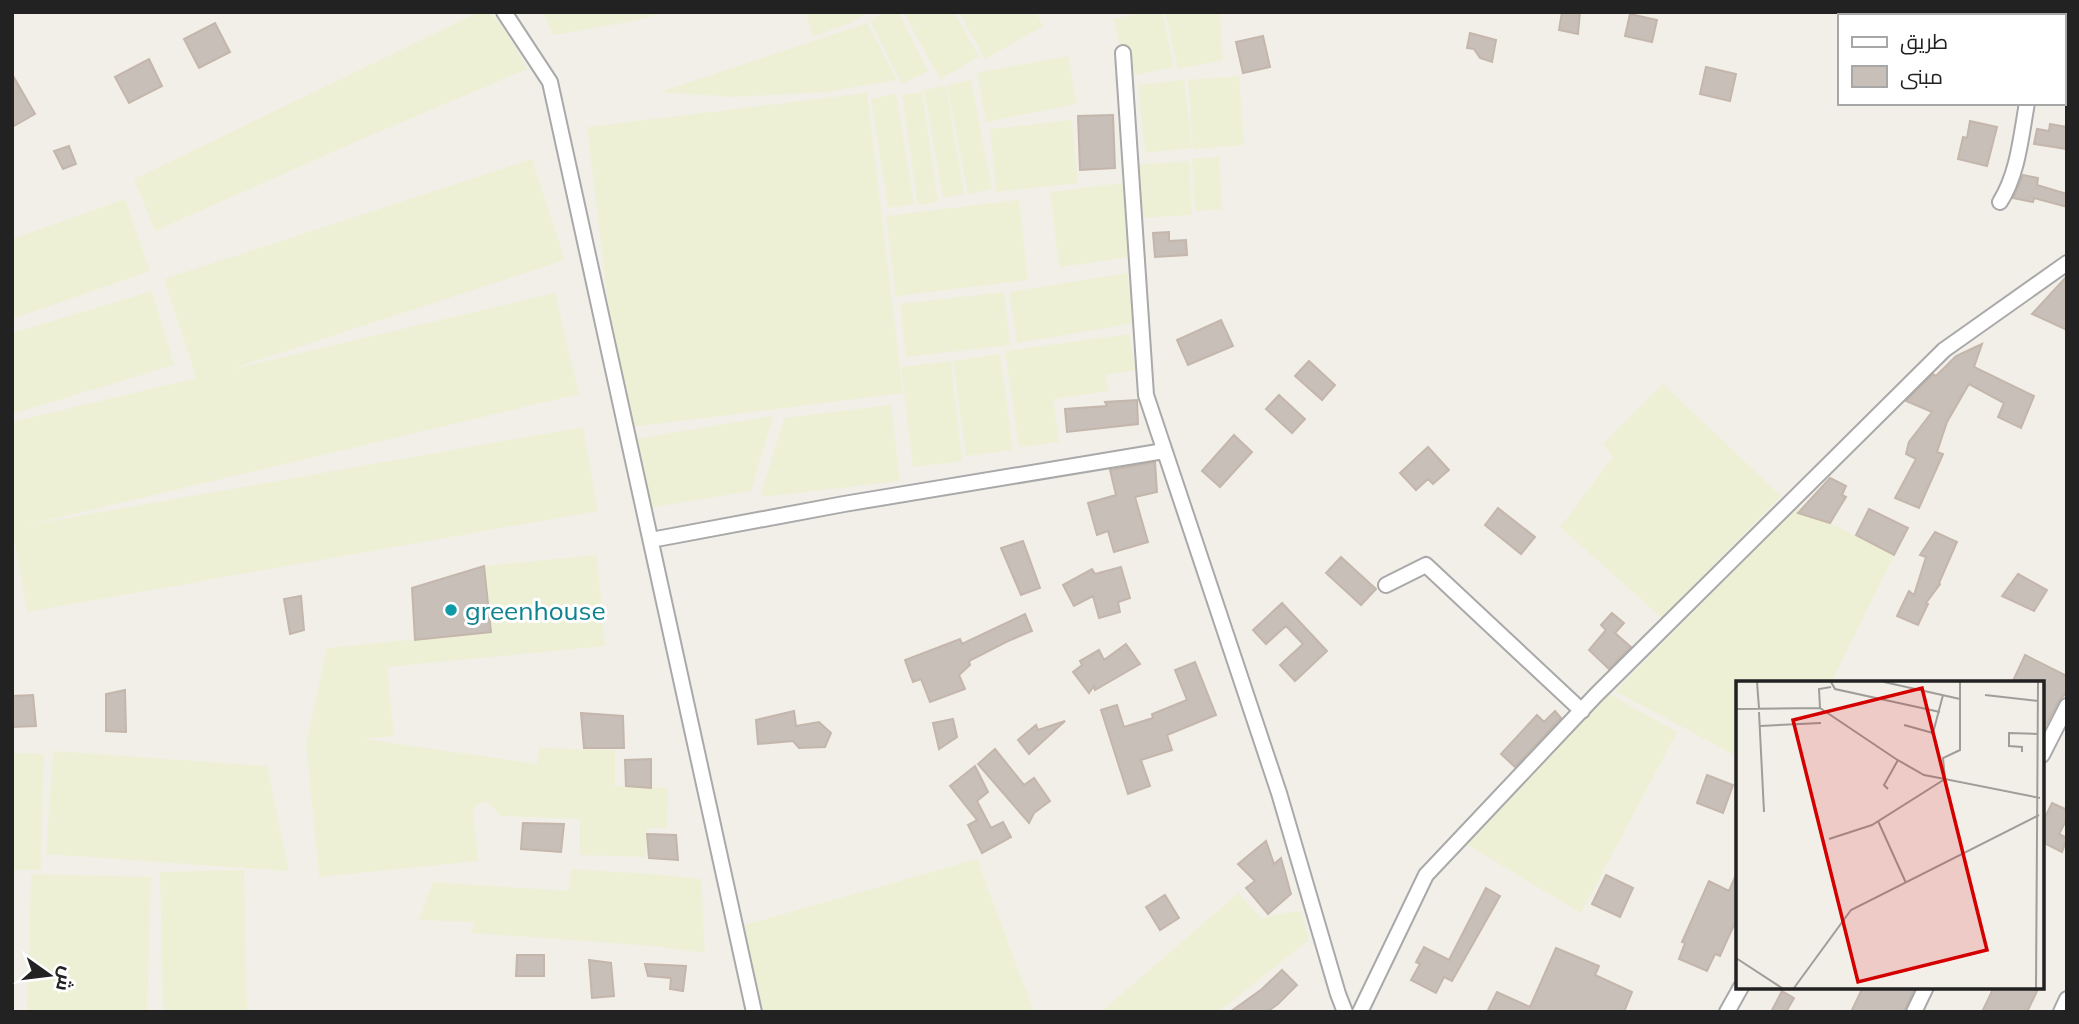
<svg xmlns="http://www.w3.org/2000/svg" width="2079" height="1024" font-family="Mulish,Cairo,sans-serif">
<style>
.farmland{fill:#eef0d5}
.building{fill:#c7bfb8;stroke:#c4b6ab;stroke-width:2}
.lines{fill:none;stroke-linecap:round;stroke-linejoin:round}
.minor-casing{stroke:#a9a9a9;stroke-width:18}
.minor{stroke:#fff;stroke-width:14}
.culture-dot{fill:#0f9aa8;stroke:#fff;stroke-width:2.5}
.labels{text-anchor:middle;dominant-baseline:central;stroke-width:6;stroke-linejoin:round;paint-order:stroke}
.culture-label{font-size:26px;fill:#0d838f;stroke:#fff;text-anchor:start}
.inset-road{fill:none;stroke:#9f9d99;stroke-width:2}
.view{fill:#d40000;fill-opacity:0.15;stroke:#d40000;stroke-width:3.5}
.inset-edge{fill:none;stroke:#222;stroke-width:3.5}
</style>
<rect width="100%" height="100%" fill="#f2efe9"/>
<!-- farmland -->
<path class="farmland" d="M479,12H489L504,28L527,69L353,143L155,231L134,179Z
M543,12H663L639,20L553,35Z
M805,12H868L850,23L813,37Z
M886,12H898L928,71L902,84L870,20Z
M903,12H954L979,57L940,79Z
M959,12H1036L1043,26L985,59Z
M1146,12H1162L1174,67L1126,77L1114,19Z
M1165,12H1220L1223,60L1178,69Z
M867,23L897,80L825,92L734,97L660,92Z
M1068,56L1077,104L986,122L977,73Z
M1239,76L1244,145L1193,149L1188,80Z
M971,80L992,189L968,194L947,85Z
M1184,80L1192,148L1145,153L1138,85Z
M946,86L964,194L943,198L924,90Z
M922,92L938,202L918,205L902,95Z
M867,93L903,393L623,428L587,127Z
M896,94L914,204L888,208L871,99Z
M1072,120L1078,183L996,192L990,129Z
M1219,157L1222,209L1195,211L1192,159Z
M532,159L565,260L228,370L555,293L579,394L27,525L583,427L598,511L27,612L12,528V422L196,378L164,279Z
M1189,161L1192,215L1138,218L1134,165Z
M1122,183L1132,257L1059,267L1050,192Z
M125,199L150,271L12,319V239Z
M1019,200L1028,280L896,296L886,216Z
M1127,273L1135,323L1017,343L1009,292Z
M152,291L174,365L12,414V333Z
M1004,292L1010,345L906,357L900,304Z
M1129,334L1135,370L1106,375L1108,391L1053,399L1059,442L1019,447L1005,351Z
M1000,354L1013,450L966,456L953,361Z
M951,361L962,461L913,467L901,367Z
M1663,384L1781,496L1662,618L1560,527L1613,457L1603,444Z
M891,405L900,481L760,497L784,418Z
M773,416L751,491L648,508L637,439Z
M1797,507L1894,555L1831,683H1738V757L1615,691Z
M597,555L605,646L387,667L394,736L364,739L537,764L539,748L615,750V786L668,788L667,828H647L646,857L580,855V819L501,816L486,801L473,807L478,861L319,877L306,744L327,648L490,632L484,566Z
M1609,694L1677,732L1581,913L1466,844Z
M53,751L267,766L289,871L46,854Z
M12,753L44,754L41,870H12Z
M977,859L1034,1012H764L741,926Z
M571,869L651,874L701,879L705,953L653,946L472,933L473,922L419,920L433,882L568,891Z
M244,870L247,1012H163L160,872Z
M31,874L151,877L147,1012H27Z
M1238,893L1262,919L1282,913L1301,911L1309,940L1218,1012H1101Z"/>
<!-- building -->
<path class="building" d="M1562,12H1580L1578,34L1559,30Z
M1630,14L1657,20L1652,42L1625,36Z
M215,23L230,52L199,68L184,39Z
M1470,33L1496,40L1492,62L1480,58L1474,49L1467,48Z
M1263,36L1270,67L1243,73L1236,42Z
M149,59L162,86L129,103L115,77Z
M1706,67L1736,74L1730,101L1700,94Z
M12,74L35,114L12,127Z
M1113,115L1115,168L1080,170L1078,116Z
M1970,121L1997,127L1987,166L1958,159L1963,137L1967,138Z
M2050,124L2067,127V149L2034,144L2037,129L2049,131Z
M69,146L76,164L63,169L54,151Z
M2023,175L2038,178L2037,185L2067,194V207L2034,198L2033,202L2013,198Z
M1169,232V241L1186,240L1187,255L1155,257L1153,233Z
M2067,276V330L2032,314Z
M1221,320L1233,346L1188,365L1177,340Z
M1982,344L1974,367L2034,396L2021,428L1998,417L2004,403L1969,384L1947,422L1937,452L1943,454L1919,508L1895,498L1916,459L1906,454L1909,442L1932,412L1906,401L1933,374L1936,376L1956,356Z
M1309,361L1335,385L1322,400L1295,376Z
M1279,395L1305,419L1292,433L1266,409Z
M1137,400L1138,424L1067,432L1065,409L1107,406L1105,402Z
M1234,435L1252,452L1220,487L1202,471Z
M1428,447L1449,470L1433,484L1428,479L1416,490L1400,473Z
M1155,462L1157,492L1135,497L1148,542L1114,552L1108,531L1097,535L1088,503L1116,495L1110,470Z
M1830,478L1846,486L1842,495L1846,497L1830,523L1798,513Z
M1498,508L1535,537L1521,554L1485,525Z
M1869,509L1908,528L1894,555L1856,535Z
M1935,532L1957,542L1939,583L1940,584L1926,603L1928,604L1918,625L1897,616L1909,591L1914,595L1926,557L1920,555Z
M1023,541L1040,588L1021,595L1001,548Z
M1341,557L1376,589L1361,605L1326,573Z
M484,566L491,632L415,640L412,588Z
M1121,567L1130,598L1118,602L1120,612L1099,618L1093,596L1074,606L1063,585L1092,569L1095,574Z
M2018,574L2047,590L2034,611L2002,596Z
M301,596L304,630L290,634L284,599Z
M1282,603L1327,651L1295,681L1280,665L1303,644L1286,626L1266,644L1253,630Z
M1612,613L1624,623L1615,633L1631,647L1609,669L1589,650L1606,630L1601,625Z
M1025,614L1032,631L1008,641L969,661L970,665L959,675L965,689L930,702L921,679L913,682L905,660L960,639L962,644Z
M1126,644L1140,664L1095,690L1094,686L1089,693L1073,672L1082,665L1080,661L1099,650L1104,660Z
M2025,655L2067,676V692L2058,702L2042,733V683H2012Z
M1195,662L1216,715L1167,735L1172,750L1141,760L1150,786L1128,794L1101,710L1117,705L1124,727L1153,718L1152,714L1187,700L1175,670Z
M125,690L126,732L106,731V694Z
M33,695L36,726L12,727V696Z
M794,711L796,726L819,722L831,733L825,747L799,748L793,741L758,744L756,720Z
M1555,711L1561,718L1515,767L1501,754L1537,715L1544,722Z
M581,713L623,716L624,748H584Z
M953,719L957,737L939,749L933,723Z
M1065,721L1029,754L1018,740L1036,725L1038,730Z
M995,749L1024,785L1034,778L1050,801L1034,813L1029,823L978,764Z
M651,759V788L626,786L625,760Z
M975,766L988,792L977,801L991,828L1003,822L1011,837L982,853L968,825L977,820L950,786Z
M1707,775L1733,785L1723,813L1697,803Z
M2052,803L2067,810V819L2059,834L2067,838L2062,852L2042,842V823Z
M523,823L564,824L561,852L521,849Z
M647,834L676,835L678,860L649,858Z
M1266,841L1274,864L1281,858L1291,894L1268,914L1246,888L1255,881L1238,864Z
M1738,870V916L1720,956L1715,954L1707,971L1679,959L1685,943L1682,942L1709,881L1729,891Z
M1606,875L1633,888L1620,917L1592,904Z
M1486,888L1500,896L1452,981L1444,977L1436,993L1411,980L1420,964L1416,962L1424,947L1449,960Z
M1165,895L1179,918L1160,930L1146,907Z
M1556,948L1599,966L1595,975L1632,992L1624,1012H1487L1497,992L1530,1007Z
M517,955H544V976H516Z
M589,960L611,963L614,996L592,998Z
M645,964L686,966L683,991L670,989L671,978L648,976Z
M1282,970L1297,985L1278,1004L1267,1012H1230L1262,989Z
M1863,987H1915L1904,1012H1851Z
M1994,987H2039L2027,1012H1982Z
M1782,991L1794,998L1786,1012H1771Z"/>
<g class="lines">
<!-- minor casing -->
<g class="minor-casing">
<path id="minor" d="M504,12L550,82L754,1012
M2042,16L2043,12
M1123,53L1146,395L1279,793L1338,994L1345,1012
M2000,202C2018,174 2021,136 2027,103
M651,540L844,504L1164,451
M1386,585L1426,565L1582,711
M2042,755L2067,706
M1360,1012L1426,875L1596,695L1944,350L2067,263
M1727,1012L1741,987
M1914,1012L1926,987
M2061,1012L2067,999"/>
</g>
<!-- minor -->
<use href="#minor" class="minor"/>
</g>
<!-- markers -->
<circle class="culture-dot" cx="451" cy="610" r="7"/>
<g class="labels">
<!-- culture labels -->
<g class="culture-label">
<text x="465" y="610">greenhouse</text>
</g>
</g>
<!-- overview -->
<g transform="translate(1736 681)">
<rect width="308" height="308" fill="#f2efe9"/>
<path class="inset-road" d="M21,1L23,27M95,1L99,8L204,31M148,1L224,18M249,14L302,20M84,27L160,78L188,94L209,98L207,77L224,69V1M0,28L84,27L83,8L95,6M23,31L28,131M168,44L197,52L207,14M24,45L85,42M286,71V66L273,65V52L302,53M152,108L148,104L162,79M142,140L170,202M93,158L136,144L209,98L304,117M0,277L46,307M58,307L115,229L303,134M300,307L302,1"/>
<path class="view" d="M186,7L251,269L122,301L57,39Z"/>
<rect width="308" height="308" class="inset-edge"/>
</g>
<!-- border -->
<rect width="2079" height="1024" fill="none" stroke="#222222" stroke-width="28"/>
<!-- legend -->
<rect x="1838" y="14" width="228" height="91" fill="#ffffff" stroke="#a7a7a7" stroke-width="2"/>
<rect x="1852" y="37" width="35" height="10" fill="#ffffff" stroke="#a7a7a7" stroke-width="2"/>
<text x="1900" y="49" font-size="21" fill="#222222">طريق</text>
<rect x="1852" y="66" width="35" height="21" fill="#c7bfb8" stroke="#a7a7a7" stroke-width="2"/>
<text x="1900" y="84" font-size="21" fill="#222222">مبنى</text>
<!-- north arrow -->
<g transform="translate(49 975) rotate(104)" stroke="#ffffff" stroke-width="5" paint-order="stroke">
<path d="M0-5L12 26L0 18L-12 26Z" fill="#222222"/>
<text y="-10" font-size="19" font-weight="bold" text-anchor="middle" fill="#222222">ش</text>
</g>
</svg>
